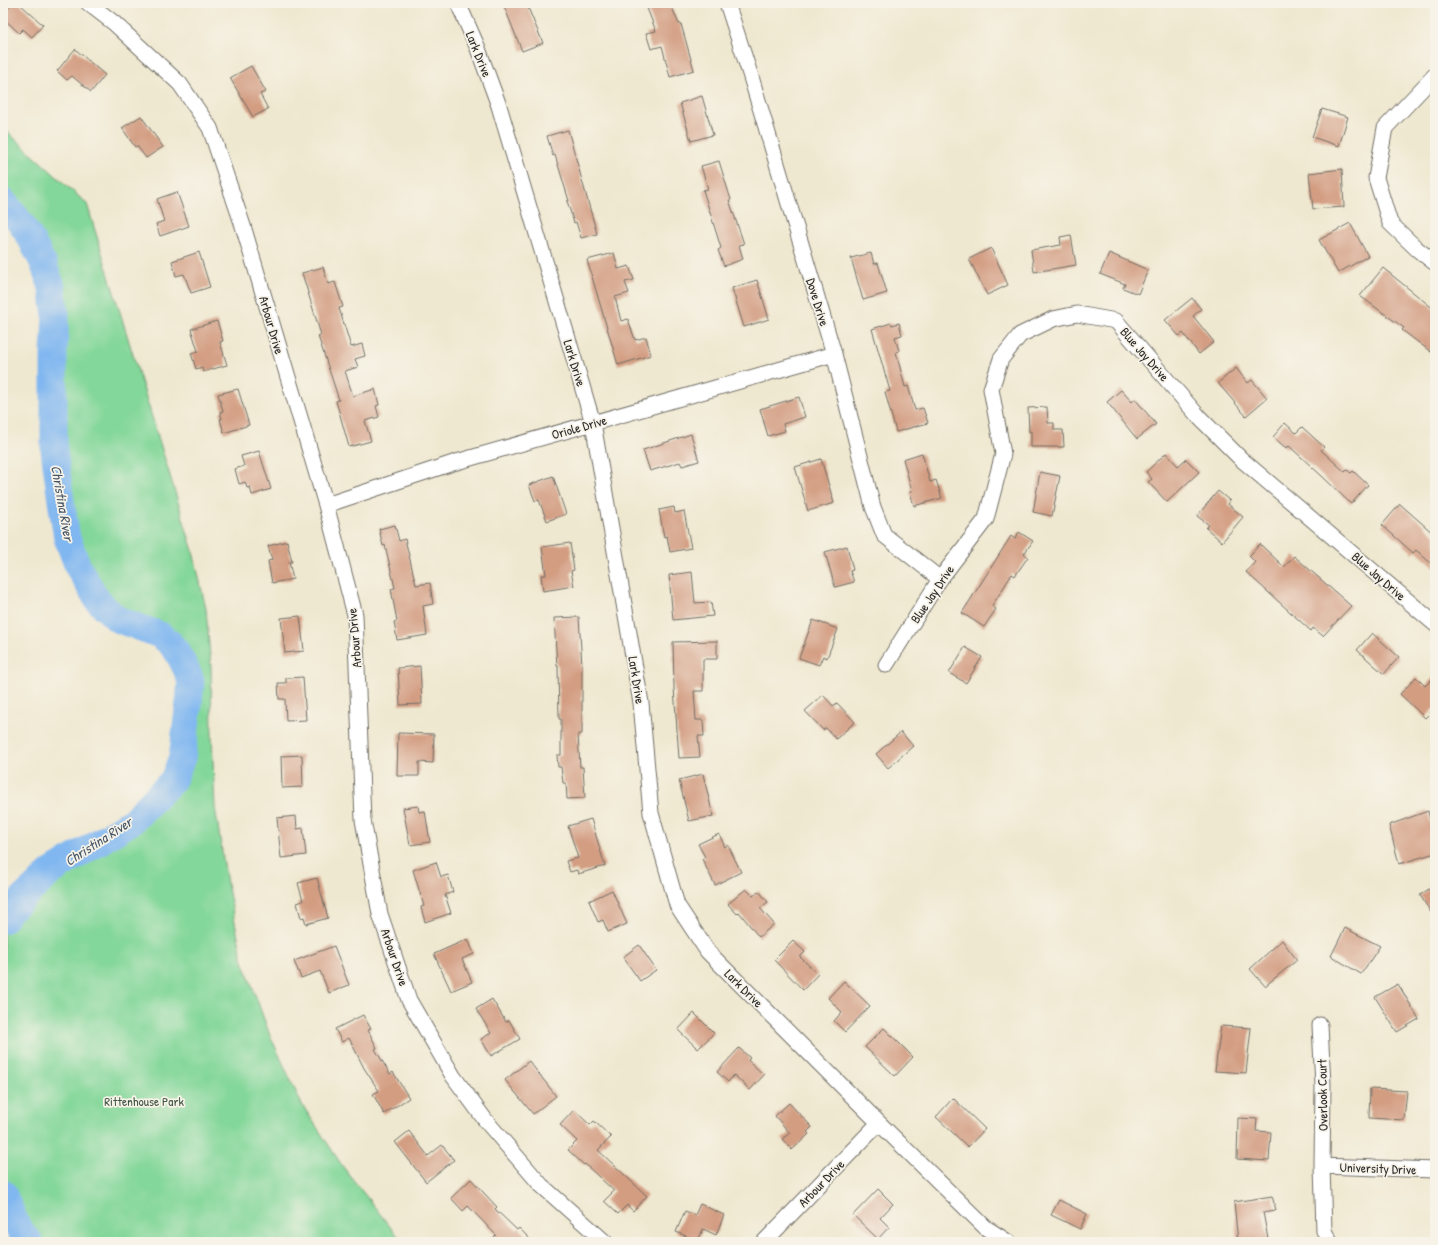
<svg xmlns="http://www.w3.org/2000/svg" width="1438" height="1245" font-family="'Patrick Hand',sans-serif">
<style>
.green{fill:#83d79a;stroke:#578162}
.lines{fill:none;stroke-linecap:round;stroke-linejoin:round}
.river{stroke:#81b7f0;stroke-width:27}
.building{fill:#d39d82}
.minor-casing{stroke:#706d65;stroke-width:17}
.minor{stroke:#fff;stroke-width:15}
.labels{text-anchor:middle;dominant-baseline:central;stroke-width:3.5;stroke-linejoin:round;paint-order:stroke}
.street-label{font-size:13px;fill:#2b2b2b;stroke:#f7f3e8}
.park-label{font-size:13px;fill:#415647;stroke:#f7f3e8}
.water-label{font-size:14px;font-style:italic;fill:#455566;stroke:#f7f3e8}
</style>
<rect width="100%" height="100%" fill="#f7f3e8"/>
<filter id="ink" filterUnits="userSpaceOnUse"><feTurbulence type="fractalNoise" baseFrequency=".025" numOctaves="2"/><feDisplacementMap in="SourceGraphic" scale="8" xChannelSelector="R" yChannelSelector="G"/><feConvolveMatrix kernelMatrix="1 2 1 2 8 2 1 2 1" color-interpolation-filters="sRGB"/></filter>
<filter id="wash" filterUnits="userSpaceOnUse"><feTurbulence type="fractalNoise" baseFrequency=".012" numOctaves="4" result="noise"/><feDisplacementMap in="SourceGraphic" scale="16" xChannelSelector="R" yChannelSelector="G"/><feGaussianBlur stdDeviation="0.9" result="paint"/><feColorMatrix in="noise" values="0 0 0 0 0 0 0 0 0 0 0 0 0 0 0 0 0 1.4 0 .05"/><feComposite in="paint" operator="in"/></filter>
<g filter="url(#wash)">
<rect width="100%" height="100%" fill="#efe8d0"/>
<!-- green -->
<path class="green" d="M3,128L87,204L193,551L206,609L211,668L212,736L215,807L227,883L243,961L269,1033L301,1103L343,1167L391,1228L403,1242H34L18,1228L3,1177V933L12,908L51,872L132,821L173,780L182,758L189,703L191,681L186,669L178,653L169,642L160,635L117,619L98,601L78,567L67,538L61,501L54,450V352L56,315L52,287L43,263L32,241L21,223L3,201Z"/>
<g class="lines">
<!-- river -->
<path class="river" d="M3,201L21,223L32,241L43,263L52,287L56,315L54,352V450L61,501L67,538L78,567L98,601L117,619L160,635L169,642L178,653L186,669L191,681L189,703L182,758L173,780L132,821L51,872L12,908L3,920
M3,1193L18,1228L30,1242"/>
</g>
<g id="blocks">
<!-- building -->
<path class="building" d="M13,3H19L43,25L32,37L23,29L19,33L3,18V14Z
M511,3H526L543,43L522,51L504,6Z
M645,3H670L679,24H681L694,70L670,77L662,46L651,49L646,33L656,31Z
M75,49L105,75L91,92L72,76L67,80L57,71Z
M251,66L266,92L260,94L268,109L253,117L230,78Z
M702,96L713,135L691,141L680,103Z
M1322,109L1348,117L1339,146L1312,137Z
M141,116L163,147L146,158L137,146L135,147L122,128Z
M568,130L597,234L581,238L576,222L574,223L567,201H569L555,155L553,156L547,136Z
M719,161L731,200H729L744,244L739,245L743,259L724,266L718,250L721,248L703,190L708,189L701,166Z
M1342,169L1344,207L1313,209L1309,173Z
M177,192L189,226L160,236L156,224L164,221L157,199Z
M1350,223L1368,256L1338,273L1319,240Z
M1071,235L1076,265L1034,272L1031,250L1061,245L1060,237Z
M991,248L1008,285L987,295L969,259Z
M199,252L210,287L191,293L184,274L176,276L172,261Z
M614,253L618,269L629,266L634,280L625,282L629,293L615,297L621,321L628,319L635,340L646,337L651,355L618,365L587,260Z
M871,253L874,264L878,263L887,293L863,300L851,258Z
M1109,253L1148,270L1138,294L1123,288L1125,284L1100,274Z
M323,267L328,284L335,282L343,307L339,308L351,347L362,344L365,356L355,359L358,367L345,371L353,396L375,389L379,405L376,406L379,417L365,421L371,441L349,447L336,401L339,400L318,336L321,335L302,273Z
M1383,268L1435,310V355L1402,330L1404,328L1360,296Z
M757,280L769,319L744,327L732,288Z
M1192,298L1201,309L1193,316L1214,342L1199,354L1183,333L1179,336L1165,320Z
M217,321L223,341L220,342L227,365L203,372L202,367L196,369L191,353L198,351L191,329Z
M891,323L892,325L899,323L902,335L895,337L899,351L896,352L905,387L908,386L915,410L923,408L928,423L896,432L885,392L890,391L872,329Z
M1236,368L1248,383L1252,380L1267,398L1246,416L1218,383Z
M238,389L249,425L224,433L220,419H222L220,412L223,411L218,394Z
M1121,390L1132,402L1135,399L1156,424L1137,439L1107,402Z
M799,397L805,417L783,424L785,431L768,436L760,409Z
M1047,407L1048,423H1054V430H1063L1064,447H1031V431L1029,432L1028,408Z
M1285,423L1296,433L1302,427L1324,447L1321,450L1345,472L1347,470L1351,473L1353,471L1368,485L1351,504L1323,477L1289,446L1286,448L1273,437Z
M691,434L699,461L682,466L680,462L650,471L643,450Z
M259,451L271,489L252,495L250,487L247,488L245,482L239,484L235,469L244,466L241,456Z
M922,453L930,482L936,480L942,498L914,506L910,492L912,491L903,459Z
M1166,453L1178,466L1186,459L1199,472L1167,502L1148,482L1152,479L1146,472Z
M821,459L834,503L808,511L795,467Z
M1040,472L1060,476L1052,516L1033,512Z
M553,476L566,514L547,521L539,500L535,501L529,485Z
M1218,491L1230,501L1228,504L1243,517L1222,542L1206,528L1209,525L1197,516Z
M1400,504L1435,535V567L1416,550L1413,553L1382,525Z
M674,507L675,513L684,511L691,548L670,552L667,536L664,537L659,510Z
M395,525L399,541L405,539L416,585L430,583L433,604L423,606L427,635L397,640L394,622L397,621L391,589L395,588L385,545L383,546L379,529Z
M1019,532L1033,541L1024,554L1028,557L1015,576L1012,574L992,606L996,609L984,627L962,613L1011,536L1015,539Z
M287,541L292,562H289L293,579L272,583L268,561L272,560L268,546Z
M570,543L574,570L571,571L574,586L543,591L541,575H546L542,547Z
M1260,544L1284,567L1294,556L1351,606L1323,636L1313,628L1311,631L1246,572L1255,562L1249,556Z
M847,546L853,570L850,571L854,582L835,587L825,552Z
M692,572L695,603L711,602L713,616L673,620L669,575Z
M300,616L304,651L285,653L281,618Z
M579,617L582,666V734H578L580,767H583L585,798L567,799L566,783H563L561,767H558L557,755H561V719H559L558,666H557L554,618Z
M813,620L838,629L827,658L823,656L819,665L799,658Z
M1372,633L1399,657L1384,674L1357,650Z
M717,641V659H703V691H694L696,720H703L704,736H698L700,757L679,758L674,688L673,642Z
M965,647L982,657L966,683L949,673Z
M420,666L422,704L400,705L398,668Z
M1435,676V708L1425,718L1400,694L1416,677L1425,686Z
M303,677L306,720L286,721L285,699H279L278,683H286V678Z
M823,695L833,706L837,703L855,722L836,739L826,728L823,730L805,711Z
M901,732L913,746L888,768L876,754Z
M398,733L434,734L433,763L419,762V776H397Z
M302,755L303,787L282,788L281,756Z
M703,774L713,816L689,821L679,780Z
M418,806L419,812L425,811L430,842L410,845L403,808Z
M1428,811L1435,842V853L1399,864L1389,825Z
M296,816L297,829L303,828L306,855L281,858L277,818Z
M591,819L605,866L578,874L577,870L570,872L566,861L578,858L568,826Z
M719,834L725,847L728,845L741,872L715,885L702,859L705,857L698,844Z
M436,862L441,877L448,875L453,892L445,895L451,913L425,922L421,907L424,906L413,870Z
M317,878L328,918L306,924L304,917L301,918L297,903L303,901L298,883Z
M1435,885V919L1420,895Z
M746,889L753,896L759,891L768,902L760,908L774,924L759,937L739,912L737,914L728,904Z
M612,890L627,924L608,932L603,920L598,922L589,901Z
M1345,928L1380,946L1361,974L1331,956Z
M468,939L474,954L462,959L472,982L451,991L434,954Z
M1282,940L1297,960L1265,986L1250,969Z
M793,941L805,952L800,957L818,974L803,990L774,960Z
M639,945L656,970L640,981L623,957Z
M334,946L349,985L329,993L320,971L301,978L294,961Z
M844,981L870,1006L845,1032L834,1021L842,1012L828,998Z
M1398,984L1419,1019L1397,1032L1375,997Z
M492,999L506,1022L509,1020L520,1039L491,1056L481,1039L491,1033L476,1009Z
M694,1013L714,1033L698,1049L678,1030Z
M363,1015L371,1029L368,1030L377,1048L375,1049L390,1074L393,1072L409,1098L384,1114L373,1094L379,1091L364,1068L349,1038L342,1042L335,1029Z
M1221,1026L1251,1028L1246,1073L1215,1071Z
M884,1028L913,1057L895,1076L865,1047Z
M739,1048L750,1058L748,1060L764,1075L750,1090L734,1075L728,1082L717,1072Z
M529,1061L556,1096L533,1114L505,1080Z
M1370,1089L1407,1091L1404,1120L1369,1118Z
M953,1098L985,1129L968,1147L936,1117Z
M789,1103L812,1127L807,1132L809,1134L792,1150L782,1139L790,1133L775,1116Z
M574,1110L590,1125L594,1121L611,1137L598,1150L647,1196L633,1211L627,1205L618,1214L604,1201L614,1191L585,1164L584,1165L568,1150L577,1141L560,1125Z
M1238,1118L1257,1119L1256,1131L1271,1132L1269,1161L1237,1159Z
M409,1131L428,1156L442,1145L454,1160L426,1182L395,1142Z
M471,1179L497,1207L495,1209L517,1230L519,1228L533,1242H489L496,1235L468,1206L463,1211L451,1198Z
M878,1189L893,1204L880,1218L889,1227L878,1239L853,1215Z
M1272,1196L1276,1210L1263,1212L1268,1239L1250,1242H1238L1234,1202Z
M1059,1200L1087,1214L1080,1229L1051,1215Z
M700,1204L724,1215L716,1235L703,1229L698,1241L676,1232L685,1211L695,1215Z"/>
</g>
</g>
<g filter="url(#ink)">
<use href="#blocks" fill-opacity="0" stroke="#706d65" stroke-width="1"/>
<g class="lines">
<!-- minor casing -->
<g class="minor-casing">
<path id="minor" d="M88,3L114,23L180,84L210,128L243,226L326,505L355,615L363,820L380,914L409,1000L453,1076L486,1121L541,1185L605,1242
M458,3L477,46L499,106L593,423L641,703L651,813L677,905L708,952L879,1123L986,1228L1008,1242
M727,3L751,77L834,354L873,507L884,535L940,579
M1435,75L1385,128L1376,178L1390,223L1417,249L1435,263
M326,505L453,463L834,354
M886,665L940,579L986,519L1003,454L991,389L1001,359L1020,335L1053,319L1077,314L1116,321L1199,417L1241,459L1435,624
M1320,1025L1323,1085L1322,1166L1324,1231L1330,1242
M1322,1166L1435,1170
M764,1242L879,1123"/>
</g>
<!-- minor -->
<use href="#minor" class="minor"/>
</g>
</g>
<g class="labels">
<!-- street labels -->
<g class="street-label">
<text transform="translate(479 54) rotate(68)">Lark Drive</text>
<text transform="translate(818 302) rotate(73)">Dove Drive</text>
<text transform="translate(272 325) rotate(74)">Arbour Drive</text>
<text transform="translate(1145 354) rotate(49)">Blue Jay Drive</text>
<text transform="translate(575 363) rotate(73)">Lark Drive</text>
<text transform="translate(579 427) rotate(-16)">Oriole Drive</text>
<text transform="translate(1379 576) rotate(41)">Blue Jay Drive</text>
<text transform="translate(932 594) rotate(-56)">Blue Jay Drive</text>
<text transform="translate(354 638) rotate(-95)">Arbour Drive</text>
<text transform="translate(637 680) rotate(81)">Lark Drive</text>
<text transform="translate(395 957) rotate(71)">Arbour Drive</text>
<text transform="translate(744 988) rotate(45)">Lark Drive</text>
<text transform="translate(1322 1095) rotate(-91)">Overlook Court</text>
<text transform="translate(1378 1168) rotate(2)">University Drive</text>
<text transform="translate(821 1183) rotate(-46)">Arbour Drive</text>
</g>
<!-- park labels -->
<g class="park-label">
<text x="144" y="1101">Rittenhouse Park</text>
</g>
<!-- water labels -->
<g class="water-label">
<text transform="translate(63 503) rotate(80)">Christina River</text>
<text transform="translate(98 841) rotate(-33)">Christina River</text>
</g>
</g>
<!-- margin -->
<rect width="1438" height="1245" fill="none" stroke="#f7f3e8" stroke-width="16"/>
</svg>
